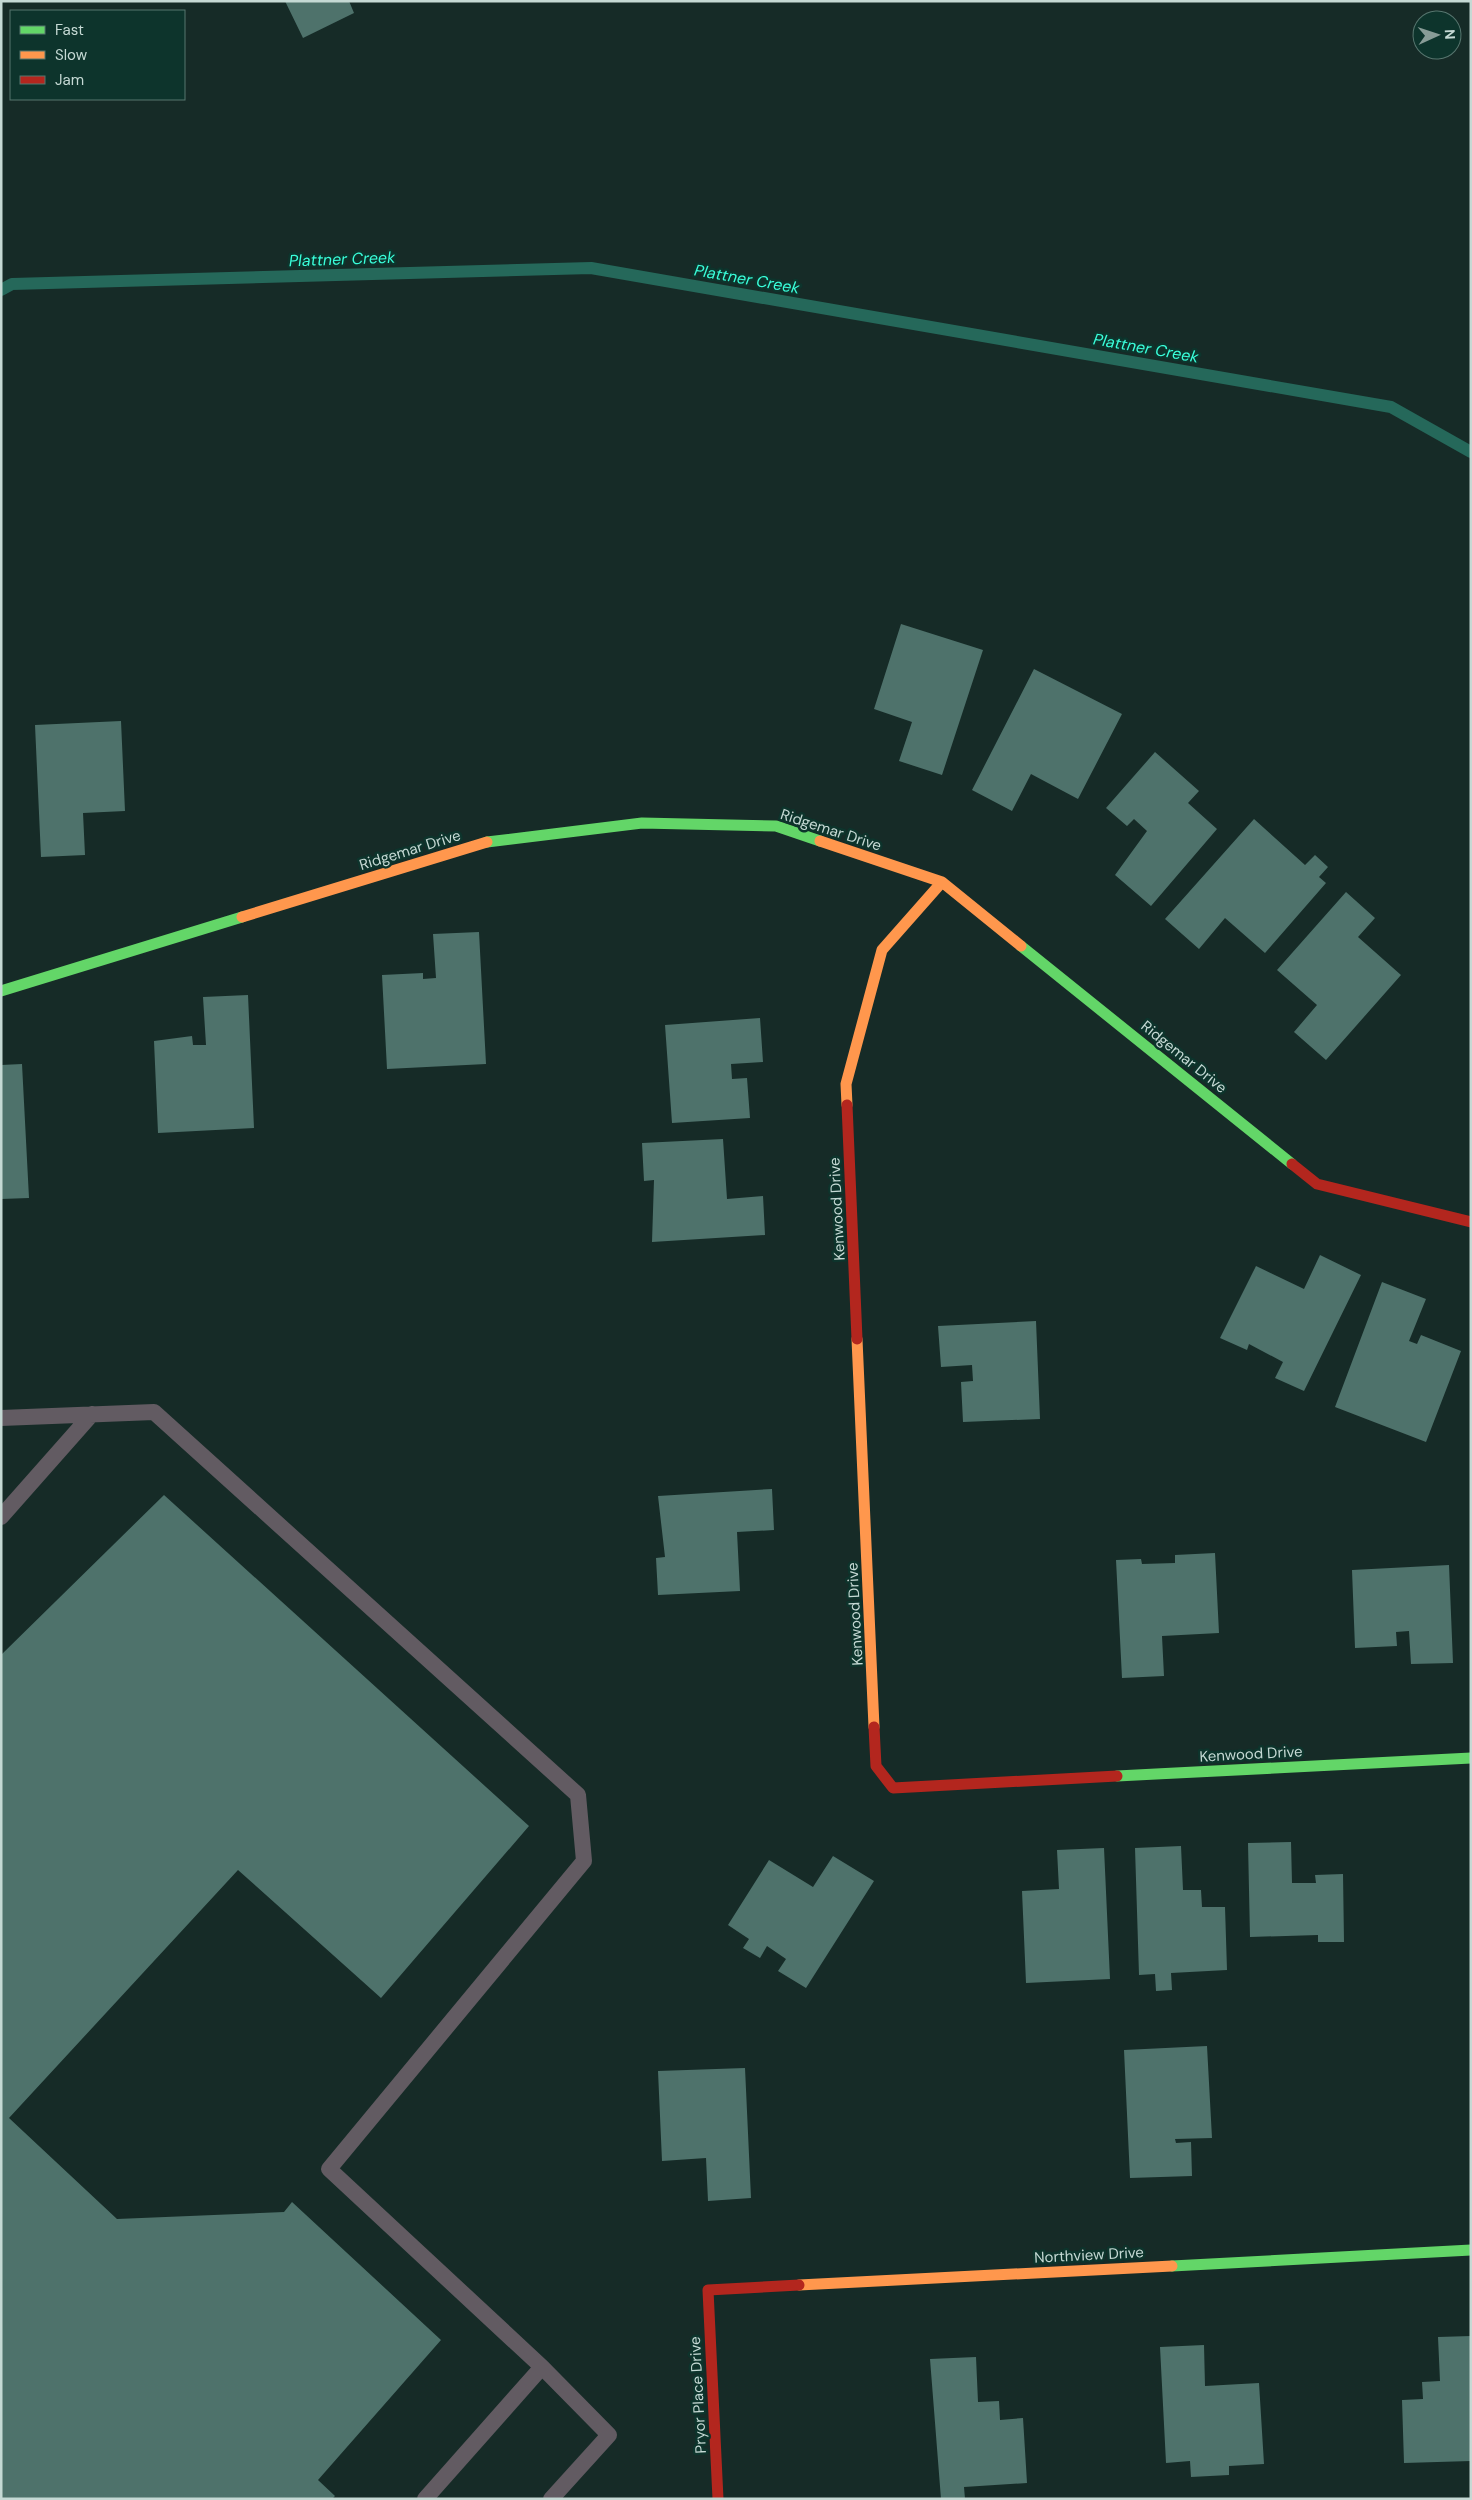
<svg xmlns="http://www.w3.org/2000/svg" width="1472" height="2500" font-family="'DM Sans',sans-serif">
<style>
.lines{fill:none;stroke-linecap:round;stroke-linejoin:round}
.stream{stroke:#25685a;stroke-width:12}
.building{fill:#4e726b}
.lane{stroke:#625b62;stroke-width:16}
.fast{stroke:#63d668;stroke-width:11}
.slow{stroke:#ff974d;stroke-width:11}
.jam{stroke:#b3261e;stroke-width:11}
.labels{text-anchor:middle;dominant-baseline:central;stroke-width:5;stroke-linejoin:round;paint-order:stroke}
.street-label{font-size:15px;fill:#c5d9d4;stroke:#0d342c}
.water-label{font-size:16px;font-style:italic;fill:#3afeda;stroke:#0d342c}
</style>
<rect width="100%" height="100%" fill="#162b27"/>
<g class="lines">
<!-- stream -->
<path class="stream" d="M1,290L12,284L591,268L1391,407L1471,452"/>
</g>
<!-- building -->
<path class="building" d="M285,1H349L354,13L303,38Z
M901,624L983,650L942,775L899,761L912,722L874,709Z
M1034,669L1122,714L1078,799L1031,774L1012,811L972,790Z
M121,721L125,811L83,813L85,855L41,857L35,725Z
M1155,752L1199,791L1188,803L1217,829L1151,906L1115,875L1147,831L1134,819L1127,826L1106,808Z
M1254,819L1305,865L1315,855L1328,867L1319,877L1326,883L1265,953L1225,918L1199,949L1165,919Z
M1346,892L1375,918L1358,937L1401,975L1326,1060L1294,1032L1317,1005L1277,970Z
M479,932L486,1064L387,1069L382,975L423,973V979L436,978L433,934Z
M248,995L254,1128L158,1133L154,1041L192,1036L193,1045H206L203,997Z
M760,1018L763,1062L731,1064L732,1079L747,1078L750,1118L672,1123L665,1025Z
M22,1064L29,1198L1,1199V1065Z
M723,1139L727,1199L763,1196L765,1235L652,1242L654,1180L644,1181L642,1143Z
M1320,1255L1361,1275L1304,1391L1275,1378L1283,1362L1249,1344L1247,1350L1220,1338L1256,1266L1304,1289Z
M1382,1282L1426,1299L1409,1341L1417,1344L1421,1335L1461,1351L1426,1442L1335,1407Z
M1036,1321L1040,1419L963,1422L961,1382L973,1381L972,1365L941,1367L938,1326Z
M772,1489L774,1530L737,1532L740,1591L658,1595L656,1558L665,1557L658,1496Z
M164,1495L529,1826L381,1998L238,1870L9,2118L117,2219L284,2212L292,2202L441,2340L318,2480L335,2496L332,2499H1V1655Z
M1215,1553L1219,1633L1162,1636L1164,1676L1122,1678L1116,1560L1141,1559L1142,1564L1175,1563V1555Z
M1449,1565L1453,1663L1411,1664L1409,1631L1396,1632L1397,1646L1355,1648L1352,1570Z
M1291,1842L1292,1883H1316L1315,1875L1343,1874L1344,1942H1318V1935L1250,1937L1248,1843Z
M1181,1846L1183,1890H1201L1202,1907H1225L1227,1970L1171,1973L1172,1990L1156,1991L1155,1974L1139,1975L1135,1848Z
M1104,1848L1110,1979L1026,1983L1022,1891L1059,1889L1057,1850Z
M833,1856L874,1881L806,1988L778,1971L786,1959L767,1946L760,1958L743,1948L749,1939L728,1925L769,1860L813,1887Z
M1207,2046L1212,2138L1175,2139L1176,2143L1191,2142L1192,2176L1130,2178L1124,2050Z
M745,2068L751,2198L708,2201L706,2158L662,2161L658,2071Z
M1471,2336V2461L1404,2463L1402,2400L1423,2399L1422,2382L1440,2381L1438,2337Z
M1204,2345L1205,2386L1259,2383L1264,2464L1229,2466V2475L1191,2477L1190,2461L1166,2463L1160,2347Z
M976,2357L978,2402L999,2401L1000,2420L1023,2418L1027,2483L964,2487L965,2499H941L930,2359Z"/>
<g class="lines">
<!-- lane -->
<path class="lane" d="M1,1418L154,1412L578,1795L584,1861L329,2169L542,2367L425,2499
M1,1517L92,1414
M542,2367L609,2435L551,2499"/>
<!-- fast -->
<path class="fast" d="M487,842L642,823L776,826L820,841
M1021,946L1292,1164
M1,991L242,917
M1117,1776L1471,1758
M1172,2266L1471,2250"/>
<!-- slow -->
<path class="slow" d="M820,841L942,882L1021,946
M242,917L487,842
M847,1105L846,1084L882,950L942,882
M857,1339L874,1727
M799,2285L1172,2266"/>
<!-- jam -->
<path class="jam" d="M847,1105L857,1339
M1292,1164L1317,1184L1471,1222
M874,1727L876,1766L893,1788L1117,1776
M718,2499L708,2290L799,2285"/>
</g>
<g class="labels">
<!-- street labels -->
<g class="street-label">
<text transform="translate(831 830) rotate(18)">Ridgemar Drive</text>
<text transform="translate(410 850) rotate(-17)">Ridgemar Drive</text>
<text transform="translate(1184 1057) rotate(39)">Ridgemar Drive</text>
<text transform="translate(837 1209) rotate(-93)">Kenwood Drive</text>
<text transform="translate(855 1614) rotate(-93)">Kenwood Drive</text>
<text transform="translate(1251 1754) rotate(-3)">Kenwood Drive</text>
<text transform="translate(1089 2255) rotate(-3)">Northview Drive</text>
<text transform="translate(698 2395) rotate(-93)">Pryor Place Drive</text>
</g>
<!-- water labels -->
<g class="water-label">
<text transform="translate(342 259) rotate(-2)">Plattner Creek</text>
<text transform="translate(747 279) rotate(10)">Plattner Creek</text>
<text transform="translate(1146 348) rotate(10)">Plattner Creek</text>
</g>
</g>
<!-- border -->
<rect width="1472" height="2500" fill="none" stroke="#c5d9d4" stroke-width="5"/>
<!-- legend -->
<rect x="10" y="10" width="175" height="90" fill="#0d342c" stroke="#57766f"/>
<rect x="20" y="26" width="25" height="8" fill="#63d668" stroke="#57766f"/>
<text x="55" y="35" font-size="15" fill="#c5d9d4">Fast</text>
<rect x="20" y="51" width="25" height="8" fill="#ff974d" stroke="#57766f"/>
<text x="55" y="60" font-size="15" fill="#c5d9d4">Slow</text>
<rect x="20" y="76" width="25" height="8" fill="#b3261e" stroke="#57766f"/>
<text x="55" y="85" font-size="15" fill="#c5d9d4">Jam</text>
<!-- north arrow -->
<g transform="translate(1437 35) rotate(87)"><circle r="24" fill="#0d342c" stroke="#57766f"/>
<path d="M0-4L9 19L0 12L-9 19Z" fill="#889c97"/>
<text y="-8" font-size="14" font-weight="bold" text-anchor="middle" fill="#c5d9d4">N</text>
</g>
</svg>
